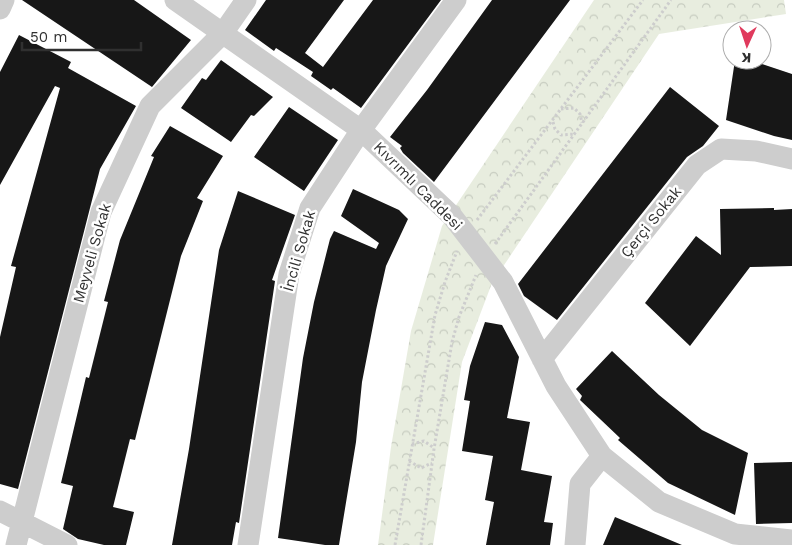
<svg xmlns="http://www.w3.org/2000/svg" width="792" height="545" font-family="'Work Sans',sans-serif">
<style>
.forest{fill:url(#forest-crowns)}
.building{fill:#171717}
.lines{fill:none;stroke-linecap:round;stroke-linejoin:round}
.path{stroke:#cdcdcd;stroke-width:3;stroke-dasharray:2.5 2.5;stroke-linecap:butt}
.minor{stroke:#cdcdcd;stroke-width:21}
.labels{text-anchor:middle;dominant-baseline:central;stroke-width:5;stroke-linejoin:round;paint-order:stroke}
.street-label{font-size:15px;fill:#303030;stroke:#fff}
</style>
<defs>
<pattern id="forest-crowns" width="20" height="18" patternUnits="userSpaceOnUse" patternTransform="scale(1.25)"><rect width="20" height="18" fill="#e8eddf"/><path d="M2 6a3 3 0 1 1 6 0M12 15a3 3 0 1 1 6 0" fill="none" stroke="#c7ccc0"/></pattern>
</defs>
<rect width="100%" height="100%" fill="#fff"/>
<!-- forest -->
<path class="forest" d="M594,0H784L786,14L659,34L492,283L462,362L433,545H378L391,447L411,331L442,226Z"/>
<!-- building -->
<path class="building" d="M22,0H134L191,40L152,87Z
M266,0H344L305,53L323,67L373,0H441L361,108L333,88L331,90L311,76L313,72L276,48L274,51L245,30Z
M492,0H570L434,182L403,153L400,148L402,146L390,137L427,90Z
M19,35L71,62L68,68L136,106L100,169L18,489L0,484V337L16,267L11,266L60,88L55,86L0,185V72Z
M221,60L273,97L254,116L251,115L231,142L181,108L202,78L206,80Z
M735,60H750L792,74V140L774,136L726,120Z
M670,87L719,126L703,146L687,157L557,320L524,296L518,284Z
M289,107L338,140L304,191L254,157Z
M170,126L223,156L197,198L203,201L181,256L135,440L130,439L113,507L134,512L126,545H104L78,539L63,529L73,486L61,483L86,377L89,378L108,302L104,301L120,240L154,157L151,156Z
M353,189L399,210L408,219L386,266L376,310L362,382L356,442L339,545H325L278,538L303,358L314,302L330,239L334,231L376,249L379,243L341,216Z
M238,191L295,215L272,280L275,281L239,523L236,522L232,545H172L189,449L219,250Z
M774,208V210L792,209V266L750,267L690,346L645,303L696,236L721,255L720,209Z
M485,322L502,325L519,357L507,418L530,422L521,470L552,476L544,522L553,523L550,545H486L494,502L485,500L493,456L462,451L470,401L464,400L470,366Z
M612,351L659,395L702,430L748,453L735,515L668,483L618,440L620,438L580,400L582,396L576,389Z
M792,462V523L756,524L754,463Z
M615,517L682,545H603Z"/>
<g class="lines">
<!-- path -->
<path class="path" d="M561,109L574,108L580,114L582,123
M553,122L555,129L561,135L575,134
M477,220L643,0
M495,244L671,0
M412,444L424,441L434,448
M409,461L421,468L432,463
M395,545L435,315L445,282L457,251
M421,545L434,449L452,342L459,317L476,275"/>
<!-- minor -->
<path class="minor" d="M175,0L361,130L452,216L503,282L556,386L602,456L659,502L735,534L792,540
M0,9L4,0
M542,359L697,165L721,149L756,151L792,159
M0,511L67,545
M16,545L101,212L150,106L223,33L246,0
M248,545L289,274L310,208L361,130L456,0
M575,545L580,484L602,456"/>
</g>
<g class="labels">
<!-- street labels -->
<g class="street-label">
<text transform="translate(418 186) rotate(45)">Kıvrımlı Caddesi</text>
<text transform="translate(651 222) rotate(-51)">Çerçi Sokak</text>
<text transform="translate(299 251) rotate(-74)">İncili Sokak</text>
<text transform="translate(92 253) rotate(-74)">Meyveli Sokak</text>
</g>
</g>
<!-- north arrow -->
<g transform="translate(747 45) rotate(183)"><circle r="24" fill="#ffffff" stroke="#acacac"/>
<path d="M0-4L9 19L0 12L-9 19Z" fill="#e03a5d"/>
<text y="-8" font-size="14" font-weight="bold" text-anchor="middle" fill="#303030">K</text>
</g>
<!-- scale -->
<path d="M22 42v8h119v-8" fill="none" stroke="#303030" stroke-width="2.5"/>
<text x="30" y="42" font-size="15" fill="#303030" stroke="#ffffff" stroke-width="4" paint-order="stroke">50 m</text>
</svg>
